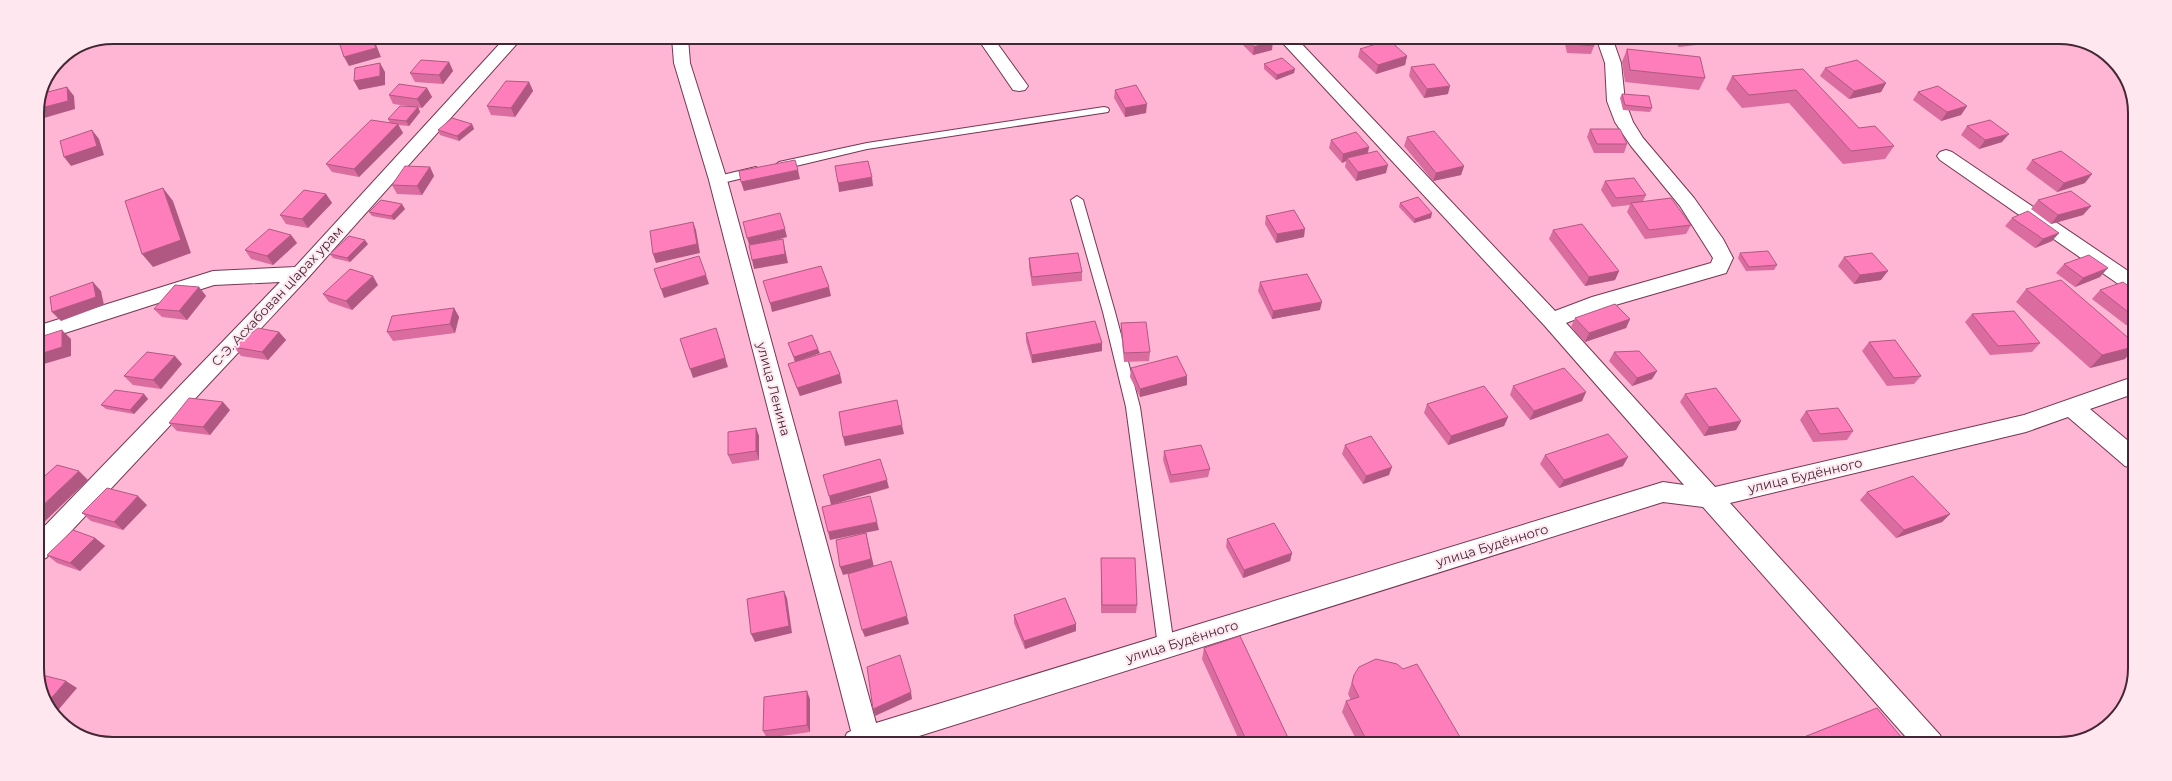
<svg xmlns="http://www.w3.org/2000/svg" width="2172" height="781" font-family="Montserrat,sans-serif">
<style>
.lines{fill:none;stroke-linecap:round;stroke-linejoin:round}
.service-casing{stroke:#753755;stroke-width:2}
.minor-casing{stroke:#753755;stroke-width:2}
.service{fill:#fff;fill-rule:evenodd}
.minor{fill:#fff;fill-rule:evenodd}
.wall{fill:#da6ca0}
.shaded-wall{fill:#b15882}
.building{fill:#fd7eba;stroke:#b15882}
.labels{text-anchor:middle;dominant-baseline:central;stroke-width:4;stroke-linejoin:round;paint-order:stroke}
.street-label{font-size:13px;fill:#442734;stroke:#ffe7f0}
.rim{fill:none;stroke:#442734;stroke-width:2}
</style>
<rect width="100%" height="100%" fill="#ffb5d4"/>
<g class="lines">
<!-- service casing -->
<g class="service-casing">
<path id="service" d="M1104,107L1108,108L1109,110L1108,112L867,149L779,170L774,166L779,162L867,143Z
M756,167L761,171L760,174L718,184L712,180L714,177Z
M1077,196L1083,200L1115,312L1140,407L1174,646L1171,651L1166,653L1161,651L1158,646L1126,407L1103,312L1071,200Z"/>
</g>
<!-- minor casing -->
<g class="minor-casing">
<path id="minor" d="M505,38H522L307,279L46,558L37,561V534L280,282L214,285L37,342V326L213,271L295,267Z
M672,38H688L690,63L727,180L876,723L1663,482L1684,485L1544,325L1279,39H1297L1555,311L1592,297L1711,263L1713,258L1680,206L1631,146L1615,122L1607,101L1605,63L1597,40H1613L1621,63L1625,101L1633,122L1643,138L1694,198L1723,239L1733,258L1726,273L1605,308L1566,323L1715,487L2024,415L2133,377V394L2090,409L2133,445L2132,468L2125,466L2068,417L2026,432L1730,503L1940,735L1944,744H1912L1703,507L1663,502L900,742H843L847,733L851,731L709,180L674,63Z
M978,39H994L1028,86L1025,90L1019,91L1013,90Z
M1946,150L1952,152L2134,275V292L2127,290L1940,160L1937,156L1940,152Z"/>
</g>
<!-- service -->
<use href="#service" class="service"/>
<!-- minor -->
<use href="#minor" class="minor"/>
</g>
<!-- wall -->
<path class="wall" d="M1239,39H1271L1272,50L1253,55L1239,41Z
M1564,40H1593L1594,46L1591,54L1567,53Z
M1673,40H1707L1705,44L1679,47Z
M1360,49L1407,56L1405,65L1376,74L1358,57Z
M1627,49L1705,78L1699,90L1625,82L1622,62Z
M449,62L453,71L443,84L415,82L410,73Z
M1264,64L1294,73L1276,80L1264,69Z
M1411,67L1448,94L1424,98L1409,76Z
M1825,68L1886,83L1881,92L1849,99L1820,76Z
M1803,69L1859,128L1894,146L1885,159L1843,164L1789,103L1742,108L1726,89L1732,76Z
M529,82L533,91L515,117L491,115L487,106Z
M427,88L432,97L422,108L393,104L389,95Z
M1115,90L1146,113L1125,117L1114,98Z
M1918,92L1967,106L1961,115L1941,121L1913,100Z
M1622,94L1652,108L1650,112L1623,110L1620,98Z
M418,107L420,112L409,126L398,125L403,133L359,177L332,172L326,164L390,123L388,119Z
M2135,115V126L2129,122Z
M472,124L474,129L459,141L440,135L438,130Z
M1967,126L2002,142L1979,149L1961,135Z
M1590,129L1627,144L1624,153H1594L1587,137Z
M1407,137L1464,166L1461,175L1433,181L1404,146Z
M1331,140L1369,147L1368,153L1386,173L1356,181L1345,167L1346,161L1342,163L1329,148Z
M2032,160L2085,183L2057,192L2026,169Z
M430,167L434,176L422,195L397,194L392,185Z
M1605,181L1646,195L1643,201L1691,225L1686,234L1645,239L1627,212L1630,205L1612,207L1601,190Z
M326,194L332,203L308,228L286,224L280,215Z
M2038,200L2091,206L2083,215L2051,224L2031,209Z
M1400,203L1431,218L1414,223L1399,207Z
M405,209L394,220L372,216L369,212Z
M1266,216L1304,237L1276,243L1265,224Z
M2012,218L2059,233L2052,241L2035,248L2005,226Z
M1553,230L1619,271L1615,280L1585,286L1549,239Z
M291,235L297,243L273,265L251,259L245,250Z
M368,244L350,262L333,258L330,254Z
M1740,253L1777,265L1774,270L1746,271L1738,258Z
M1844,257L1881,280L1854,284L1838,266Z
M1029,258L1082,272V281L1032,286L1029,267Z
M2064,264L2100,277L2075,287L2056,273Z
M1260,282L1320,310L1272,319L1258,291Z
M378,285L352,310L329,302L323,294Z
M199,287L206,296L187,320L162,317L154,309Z
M2026,289L2125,359L2090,368L2016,302Z
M2100,290H2134L2133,323L2126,325L2092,299Z
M454,308L459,317L455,333L393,341L387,332Z
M1972,314L2040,343L2032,352L1990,355L1965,322Z
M1575,318L1630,319L1626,328L1585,342L1571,327Z
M1121,323L1150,352L1149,361L1124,362L1121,332Z
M279,332L286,340L268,360L241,356L234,347Z
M1026,333L1102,351L1032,363L1026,341Z
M1869,342L1921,376L1914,384L1887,386L1862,351Z
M788,343L820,353L795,362Z
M1614,352L1657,371L1652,379L1632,386L1609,361Z
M182,364L161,389L133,385L124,376Z
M788,364L842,383L800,396L791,373Z
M1131,368L1187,385L1140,397L1130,377Z
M1513,386L1586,392L1582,401L1530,420L1510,395Z
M144,394L148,399L134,414L106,409L101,405Z
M1685,394L1741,421L1736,430L1704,436L1680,402Z
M1427,404L1508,417L1504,426L1448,445L1424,413Z
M230,410L210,435L177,431L169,423Z
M1806,411L1853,431L1847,440L1813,442L1800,420Z
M756,428L759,436V460L732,464L728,455Z
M1345,445L1389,475L1363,484L1342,454Z
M1164,451L1210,469L1208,477L1170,483L1163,460Z
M1545,455L1623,466L1559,488L1540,464Z
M1867,492L1950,514L1942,522L1896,538L1860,500Z
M147,505L123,530L91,521L82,513Z
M95,538L105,546L80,571L57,563L47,555Z
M1227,539L1292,553L1290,561L1243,578L1226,547Z
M1101,558L1137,605L1136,613H1101Z
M1014,615L1076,624V631L1025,649L1014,623Z
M1204,648L1290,742H1240L1202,659Z
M1354,675L1460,737L1456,743H1358L1342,712L1346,701L1351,700L1348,694Z
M810,699V732L767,738L763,731Z
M1877,708L1907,744L1789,743Z"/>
<!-- shaded-wall -->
<path class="shaded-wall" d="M372,38H373L375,42L381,57L349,66L344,57Z
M1273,41L1272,50L1253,55L1254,47Z
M1407,56L1405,65L1376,74L1378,65Z
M449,62L453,71L443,84L439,75Z
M380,63L385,72V85L359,90L354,81Z
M1295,69L1294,73L1276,80L1277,75Z
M529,82L533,91L515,117L511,108Z
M1886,83L1881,92L1849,99L1854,91Z
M1450,86L1448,94L1424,98L1427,89Z
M67,87L74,96L75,109L44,118L37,110V109Z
M427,88L432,97L422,108L417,99Z
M1147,104L1146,113L1125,117V108Z
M1967,106L1961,115L1941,121L1947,112Z
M418,107L420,112L409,126L406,121Z
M398,124L403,133L359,177L354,169Z
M472,124L474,129L459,141L457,136Z
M92,130L99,139L104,155L71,166L64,157Z
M2009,134L2002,142L1979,149L1985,140Z
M1369,147L1367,155L1347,158L1346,161L1342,163L1343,154Z
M1388,165L1386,173L1356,181L1358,172Z
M1464,166L1461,175L1433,181L1436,173Z
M430,167L434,176L422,195L417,186Z
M798,170L800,179L744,191L741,182Z
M2092,174L2085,183L2057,192L2064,183Z
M872,177L873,186L839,192L838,183Z
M163,188L173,201L191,253L153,267L142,254Z
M326,194L332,203L308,228L302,219Z
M402,204L405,209L394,220L391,216Z
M2091,206L2083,215L2051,224L2058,215Z
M1432,213L1431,218L1414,223L1415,219Z
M693,222L696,230L700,253L656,263L653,254Z
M785,229L787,237L750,247L747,238Z
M1305,229L1304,237L1276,243L1277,234Z
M2059,233L2052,241L2035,248L2043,239Z
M291,235L297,243L273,265L267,256Z
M783,239L788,263L754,269L752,260Z
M365,240L368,244L350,262L347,258Z
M2108,268L2100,277L2075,287L2083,278Z
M1619,271L1615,280L1585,286L1589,277Z
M1888,271L1881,280L1854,284L1860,275Z
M706,275L709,284L664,298L661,289Z
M373,276L378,285L352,310L346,301Z
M93,282L101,291L104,305L61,321L52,312Z
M199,287L206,296L187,320L179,311Z
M829,287L831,296L772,312L770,303Z
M1322,302L1320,310L1272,319L1273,311Z
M454,308L459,317L455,333L450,324Z
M2133,317V323L2126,325Z
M1630,319L1626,328L1585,342L1589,333Z
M62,330L71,339V356L37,366V355Z
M279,332L286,340L268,360L262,352Z
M719,337L728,367L693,378L690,369Z
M1102,343V351L1032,363V355Z
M2133,347V350L2125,359L2090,368L2102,355Z
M818,349L820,353L795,362L794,357Z
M175,356L182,364L161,389L153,380Z
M1657,371L1652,379L1632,386L1637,378Z
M840,374L842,383L800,396L797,388Z
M1187,376V385L1140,397V389Z
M1586,392L1582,401L1530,420L1534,411Z
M144,394L148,399L134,414L130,410Z
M223,402L230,410L210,435L203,427Z
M1508,417L1504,426L1448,445L1451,436Z
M1741,421L1736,430L1704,436L1709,427Z
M902,425L904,434L845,446L843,437Z
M756,428L759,436V460L756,451Z
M1628,457L1623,466L1559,488L1564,480Z
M1392,467L1389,475L1363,484L1366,476Z
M79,471L88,480L37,529V511Z
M887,480L889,488L831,505L829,496Z
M138,496L147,505L123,530L114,522Z
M1950,514L1942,522L1896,538L1904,530Z
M877,522L879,530L830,540L828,532Z
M866,533L874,567L843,575L840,567Z
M95,538L105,546L80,571L70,563Z
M1292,553L1290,561L1243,578L1244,570Z
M784,591L787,598L792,633L755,642L751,634Z
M907,616L909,624L865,637L862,630Z
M1076,624V631L1025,649L1024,641Z
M66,681L77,688L54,715L53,714L48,702Z
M807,691L810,699V732L807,725Z
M911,692L912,699L875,716L873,709Z
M1460,737L1456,743H1443Z"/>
<!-- building -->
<path class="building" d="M355,37L372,38L376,48L344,57L339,42Z
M1247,39H1271L1273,41L1254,47Z
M1389,40L1407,56L1378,65L1360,49Z
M1570,40H1593L1594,46L1571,44Z
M1627,49L1700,57L1705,78L1630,70Z
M1282,58L1295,69L1277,75L1264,64Z
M421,60L449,62L439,75L410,73Z
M1857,60L1886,83L1854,91L1825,68Z
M380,63V76L354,81L355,68Z
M1434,64L1450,86L1427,89L1411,67Z
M1803,69L1859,128L1875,126L1894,146L1851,151L1796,90L1749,95L1732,76Z
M506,81L529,82L511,108L487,106Z
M399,84L427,88L417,99L389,95Z
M1136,85L1147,104L1125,108L1115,90Z
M1938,86L1967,106L1947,112L1918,92Z
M67,87L68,101L37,109L44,93Z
M1622,94L1649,96L1652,108L1625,105Z
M400,106L418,107L406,121L388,119Z
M452,118L472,124L457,136L438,130Z
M371,120L398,124L354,169L326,164Z
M1990,120L2009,134L1985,140L1967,126Z
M1590,129H1620L1627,144H1597Z
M92,130L97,146L64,157L60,141Z
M1434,131L1464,166L1436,173L1407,137Z
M1356,132L1369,147L1343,154L1331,140Z
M1377,151L1388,165L1358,172L1347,158Z
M2061,151L2092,174L2064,183L2032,160Z
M795,160L798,170L741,182L739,171Z
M868,161L872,177L838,183L835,166Z
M405,166L430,167L417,186L392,185Z
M1634,178L1646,195L1616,198L1605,181Z
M163,188L181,240L142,254L125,201Z
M304,190L326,194L302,219L280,215Z
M2071,191L2091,206L2058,215L2038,200Z
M1418,197L1432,213L1415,219L1400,203Z
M1671,198L1691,225L1649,230L1631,203Z
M381,200L402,204L391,216L369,212Z
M1294,210L1305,229L1277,234L1266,216Z
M2028,211L2059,233L2043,239L2012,218Z
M780,213L785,229L747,238L743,222Z
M693,222L697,244L653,254L650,231Z
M1582,224L1619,271L1589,277L1553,230Z
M269,229L291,235L267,256L245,250Z
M349,236L365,240L347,258L330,254Z
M783,239L785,254L752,260L749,245Z
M1768,251L1777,265L1749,267L1740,253Z
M1078,253L1082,272L1032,277L1029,258Z
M1872,253L1888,271L1860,275L1844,257Z
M2089,255L2108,268L2083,278L2064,264Z
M699,256L706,275L661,289L654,269Z
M821,266L829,287L770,303L763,281Z
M350,269L373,276L346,301L323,294Z
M1307,274L1322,302L1273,311L1260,282Z
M2061,280L2133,342V347L2102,355L2026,289Z
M93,282L96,297L52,312L50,297Z
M2123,282L2134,290L2133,316L2100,290Z
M175,285L199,287L179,311L154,309Z
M1615,304L1630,319L1589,333L1575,318Z
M454,308L450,324L387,332L392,316Z
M2014,311L2040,343L1998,346L1972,314Z
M1095,321L1102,343L1032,355L1026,333Z
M1146,322L1150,352L1124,353L1121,323Z
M258,328L279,332L262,352L234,347Z
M716,328L725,358L690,369L680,339Z
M62,330V347L37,355V338Z
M812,335L818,349L794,357L788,343Z
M1895,340L1921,376L1894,378L1869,342Z
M830,351L840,374L797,388L788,364Z
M1639,351L1657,371L1637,378L1614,352Z
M147,352L175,356L153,380L124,376Z
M1177,356L1187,376L1140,389L1131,368Z
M1564,368L1586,392L1534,411L1513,386Z
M1484,386L1508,417L1451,436L1427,404Z
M1716,388L1741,421L1709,427L1685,394Z
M115,390L144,394L130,410L101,405Z
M189,398L223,402L203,427L169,423Z
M897,400L902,425L843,437L839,412Z
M1838,408L1853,431L1820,434L1806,411Z
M756,428V451L728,455V432Z
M1608,434L1628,457L1564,480L1545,455Z
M1371,436L1392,467L1366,476L1345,445Z
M1201,445L1210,469L1171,475L1164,451Z
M880,459L887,480L829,496L823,475Z
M57,465L79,471L37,511V483Z
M1913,476L1950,514L1904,530L1867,492Z
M107,488L138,496L114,522L82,513Z
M870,496L877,522L828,532L822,507Z
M1274,523L1292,553L1244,570L1227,539Z
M73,530L95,538L70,563L47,555Z
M866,533L871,559L840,567L836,540Z
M1101,558H1135L1137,605H1102Z
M891,561L907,616L862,630L848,574Z
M784,591L789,626L751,634L747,599Z
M1065,598L1076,624L1024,641L1014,615Z
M1240,636L1290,742H1247L1204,648Z
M900,655L911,692L873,709L867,667Z
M1376,659L1397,664L1403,669L1417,664L1460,737L1443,743H1368L1346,701L1359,697L1352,683L1354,675L1359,667Z
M38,674L66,681L48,702Z
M807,691V725L763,731L764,697Z
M1877,708L1907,744H1862L1860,740L1852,744L1789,743Z"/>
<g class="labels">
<!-- street labels -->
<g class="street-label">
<text transform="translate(277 296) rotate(-47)">С-Э. Асхабован цIарах урам</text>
<text transform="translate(774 389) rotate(75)">улица Ленина</text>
<text transform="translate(1805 475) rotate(-13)">улица Будённого</text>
<text transform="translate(1492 545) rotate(-17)">улица Будённого</text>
<text transform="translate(1182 641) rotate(-17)">улица Будённого</text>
</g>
</g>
<!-- crop -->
<path d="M0 0H2172V781H0ZM113 44H2059A69 69 0 0 1 2128 113V668A69 69 0 0 1 2059 737H113A69 69 0 0 1 44 668V113A69 69 0 0 1 113 44Z" fill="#ffe7f0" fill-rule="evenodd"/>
<path class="rim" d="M113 44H2059A69 69 0 0 1 2128 113V668A69 69 0 0 1 2059 737H113A69 69 0 0 1 44 668V113A69 69 0 0 1 113 44Z"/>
</svg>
